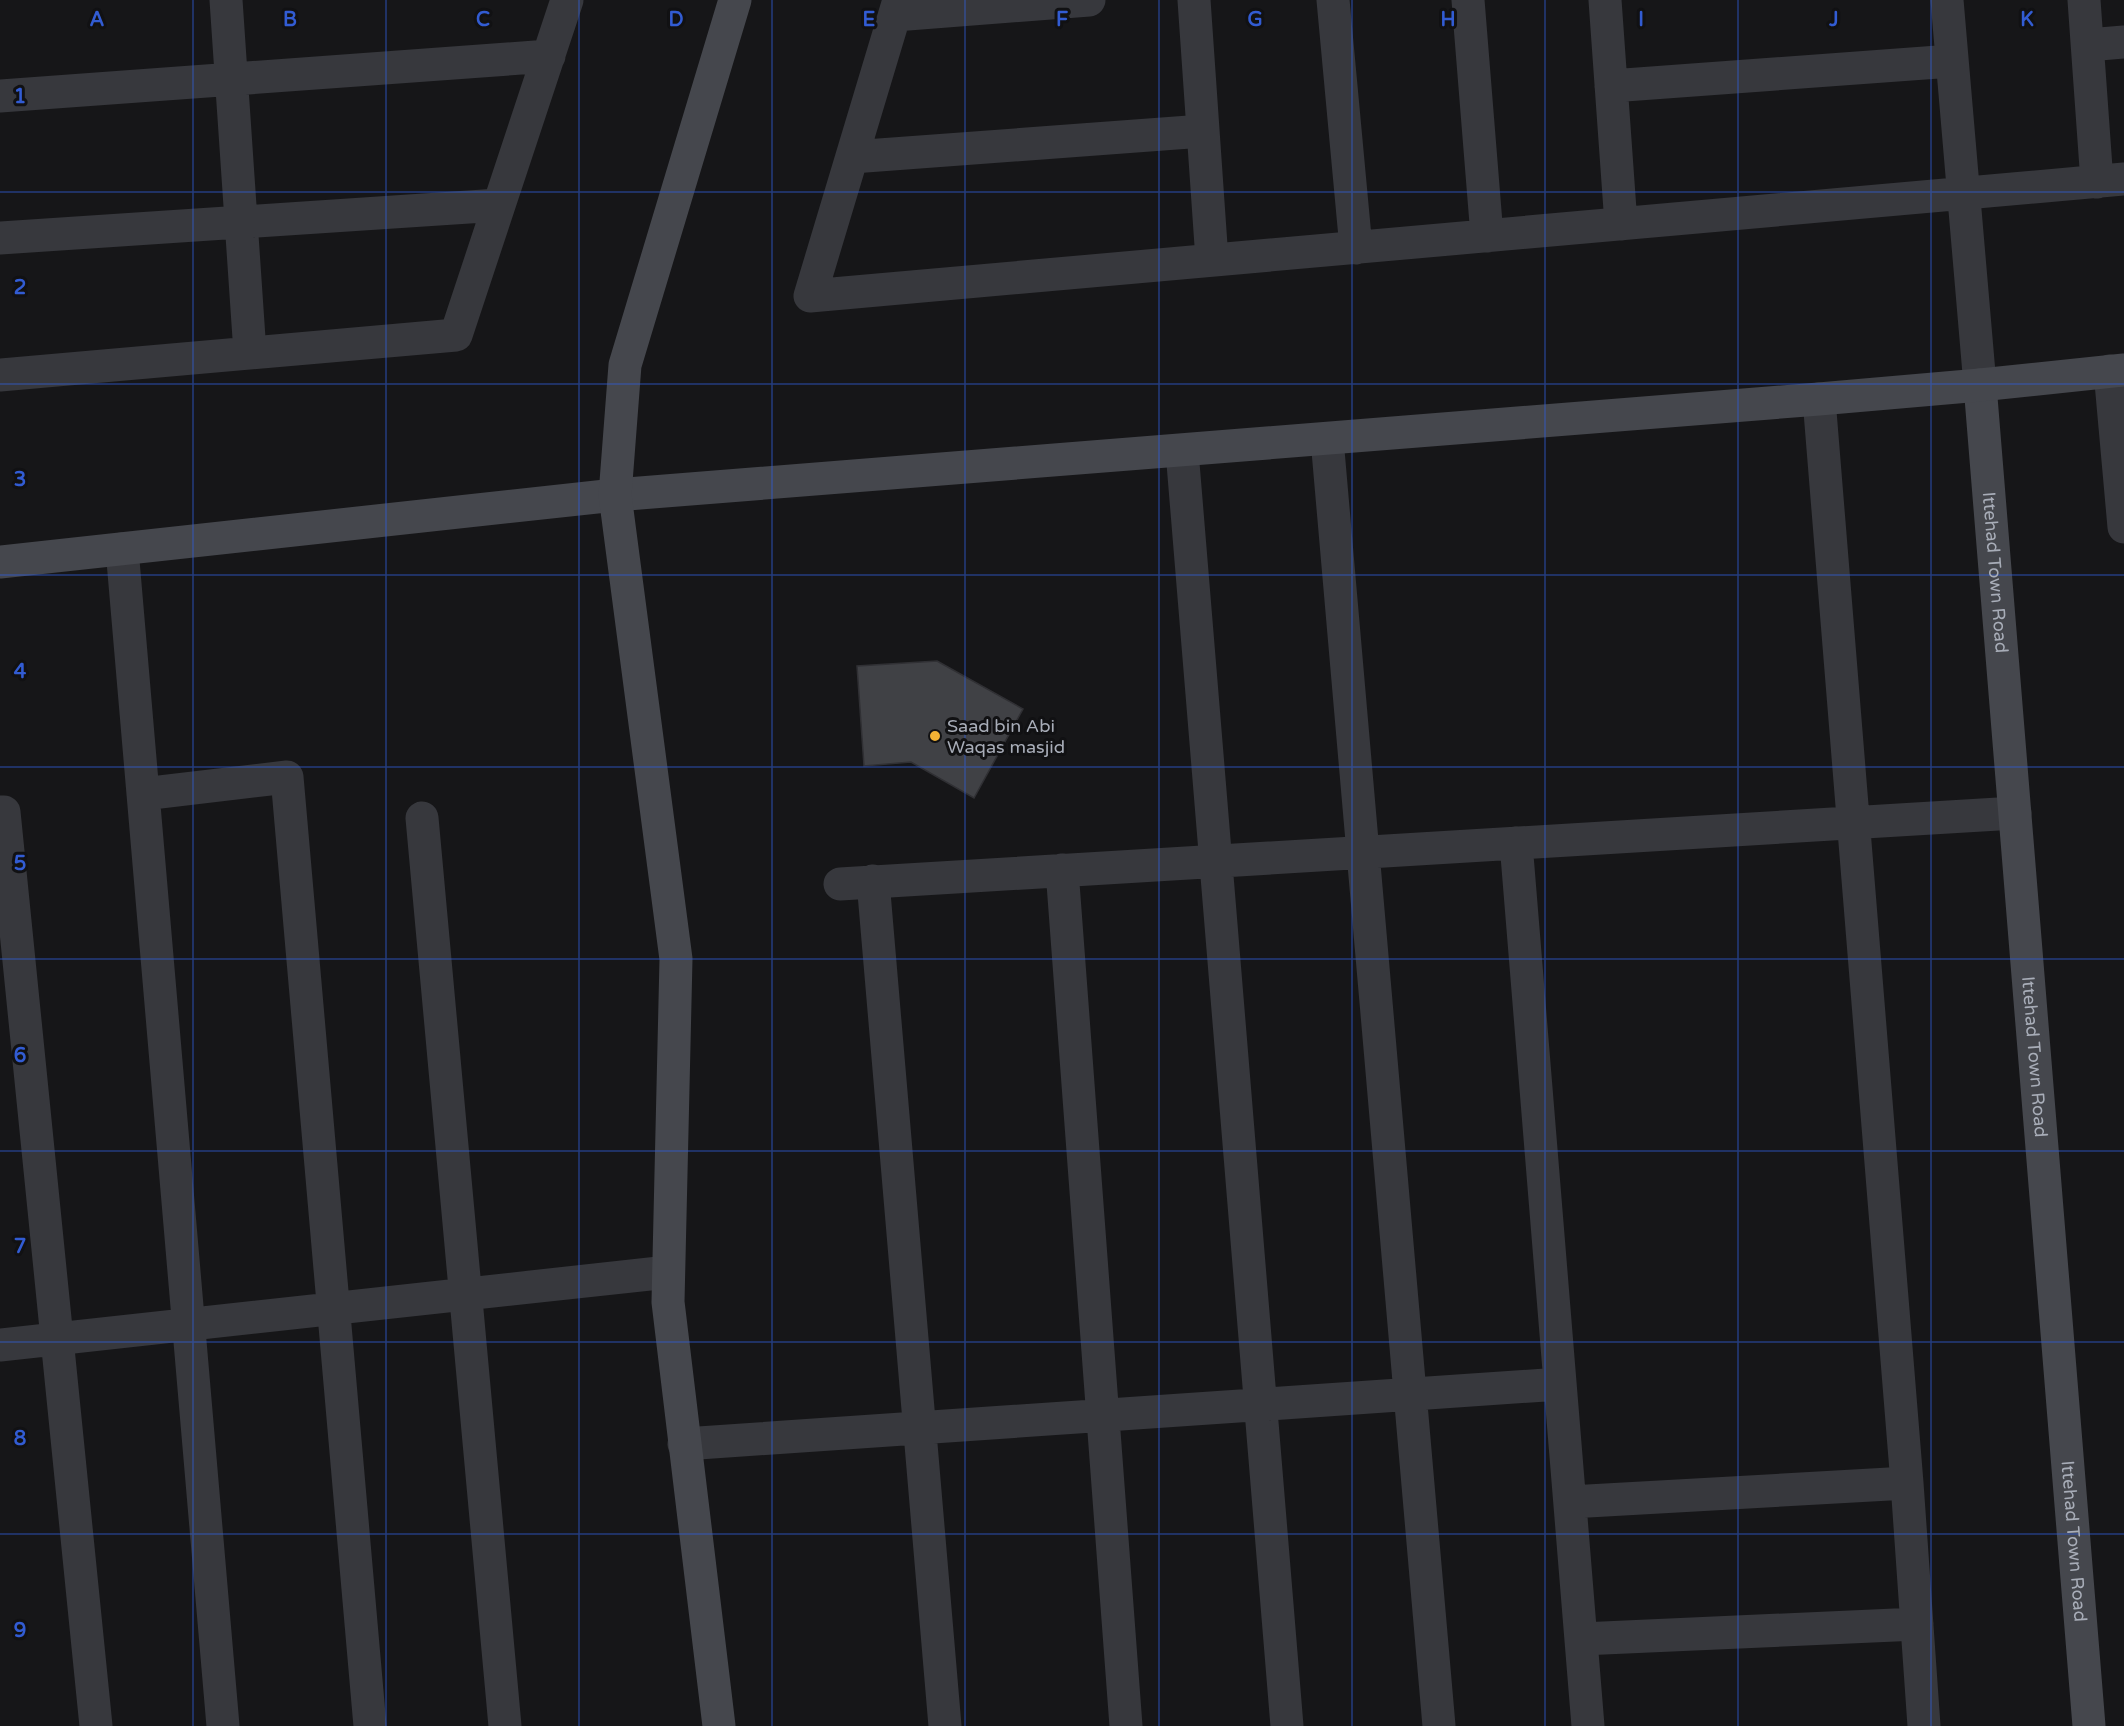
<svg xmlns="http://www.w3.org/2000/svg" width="2124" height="1726" font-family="'Varela Round',sans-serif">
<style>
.building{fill:#404145;stroke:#303034;stroke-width:1.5}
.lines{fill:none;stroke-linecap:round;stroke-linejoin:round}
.street{stroke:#37383d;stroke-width:33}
.secondary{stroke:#45474d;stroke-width:33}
.grid{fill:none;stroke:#325cd3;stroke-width:1.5;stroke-opacity:0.55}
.poi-dot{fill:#f2b134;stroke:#111113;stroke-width:2}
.labels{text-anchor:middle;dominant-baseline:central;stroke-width:6;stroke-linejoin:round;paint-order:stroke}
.street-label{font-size:18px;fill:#a8adb8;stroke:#111113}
.poi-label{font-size:18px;fill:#a8adb8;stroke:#111113;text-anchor:start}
.grid-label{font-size:20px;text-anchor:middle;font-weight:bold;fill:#325cd3;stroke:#111113;stroke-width:6;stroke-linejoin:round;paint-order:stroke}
</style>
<rect width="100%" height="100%" fill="#161618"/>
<!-- building -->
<path class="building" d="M937,661L1023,709L974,798L911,762L864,766L857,666Z"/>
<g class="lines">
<!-- street -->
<path class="street" d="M226,0L250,353
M899,0L810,296L2124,179
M1194,0L1212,260
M1333,0L1356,248
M1468,0L1487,236
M1605,0L1621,224
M1947,0L1980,385
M2084,0L2097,182
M895,15L1089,0
M2088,45L2124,42
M1611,86L1952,61
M0,96L549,56
M852,157L1203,131
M0,238L499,205
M2110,371L2124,527
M0,375L456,335L567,0
M1819,399L1907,1483L1924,1726
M1327,439L1439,1726
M1182,451L1287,1726
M122,549L223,1726
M143,794L287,777L370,1726
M0,812H4L96,1726
M422,818L505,1726
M1516,843L1588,1726
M1062,870L1126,1726
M873,881L945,1726
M840,884L2015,813
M0,1345L668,1272
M684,1444L1560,1384
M1570,1502L1907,1483
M1581,1639L1917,1624"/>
<!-- secondary -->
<g class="secondary">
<path id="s1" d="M1980,385L2089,1726"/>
<path d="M0,562L615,495L1819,399L1980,385L2124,370"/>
<path d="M719,1726L668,1302L676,959L615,495L625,365L735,0"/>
</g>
</g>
<!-- grid -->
<path class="grid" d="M193,0V1726M386,0V1726M579,0V1726M772,0V1726M965,0V1726M1159,0V1726M1352,0V1726M1545,0V1726M1738,0V1726M1931,0V1726M0,192H2124M0,384H2124M0,575H2124M0,767H2124M0,959H2124M0,1151H2124M0,1342H2124M0,1534H2124"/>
<!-- markers -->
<circle class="poi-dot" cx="935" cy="736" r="6"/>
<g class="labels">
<!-- street labels -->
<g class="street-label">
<text stroke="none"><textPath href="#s1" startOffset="188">Ittehad Town Road</textPath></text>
<text stroke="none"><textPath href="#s1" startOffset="674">Ittehad Town Road</textPath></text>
<text stroke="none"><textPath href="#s1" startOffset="1160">Ittehad Town Road</textPath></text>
</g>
<!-- poi labels -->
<g class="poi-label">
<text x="947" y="726">Saad bin Abi<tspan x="947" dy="21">Waqas masjid</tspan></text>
</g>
</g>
<g class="grid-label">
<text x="97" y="26">A</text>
<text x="290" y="26">B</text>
<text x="483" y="26">C</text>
<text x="676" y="26">D</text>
<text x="869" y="26">E</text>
<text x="1062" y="26">F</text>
<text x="1255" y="26">G</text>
<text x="1448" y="26">H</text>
<text x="1641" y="26">I</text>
<text x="1834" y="26">J</text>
<text x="2027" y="26">K</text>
<text x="20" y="103">1</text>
<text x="20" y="294">2</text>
<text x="20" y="486">3</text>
<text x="20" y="678">4</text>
<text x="20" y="870">5</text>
<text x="20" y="1062">6</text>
<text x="20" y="1253">7</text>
<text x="20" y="1445">8</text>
<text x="20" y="1637">9</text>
</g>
</svg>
